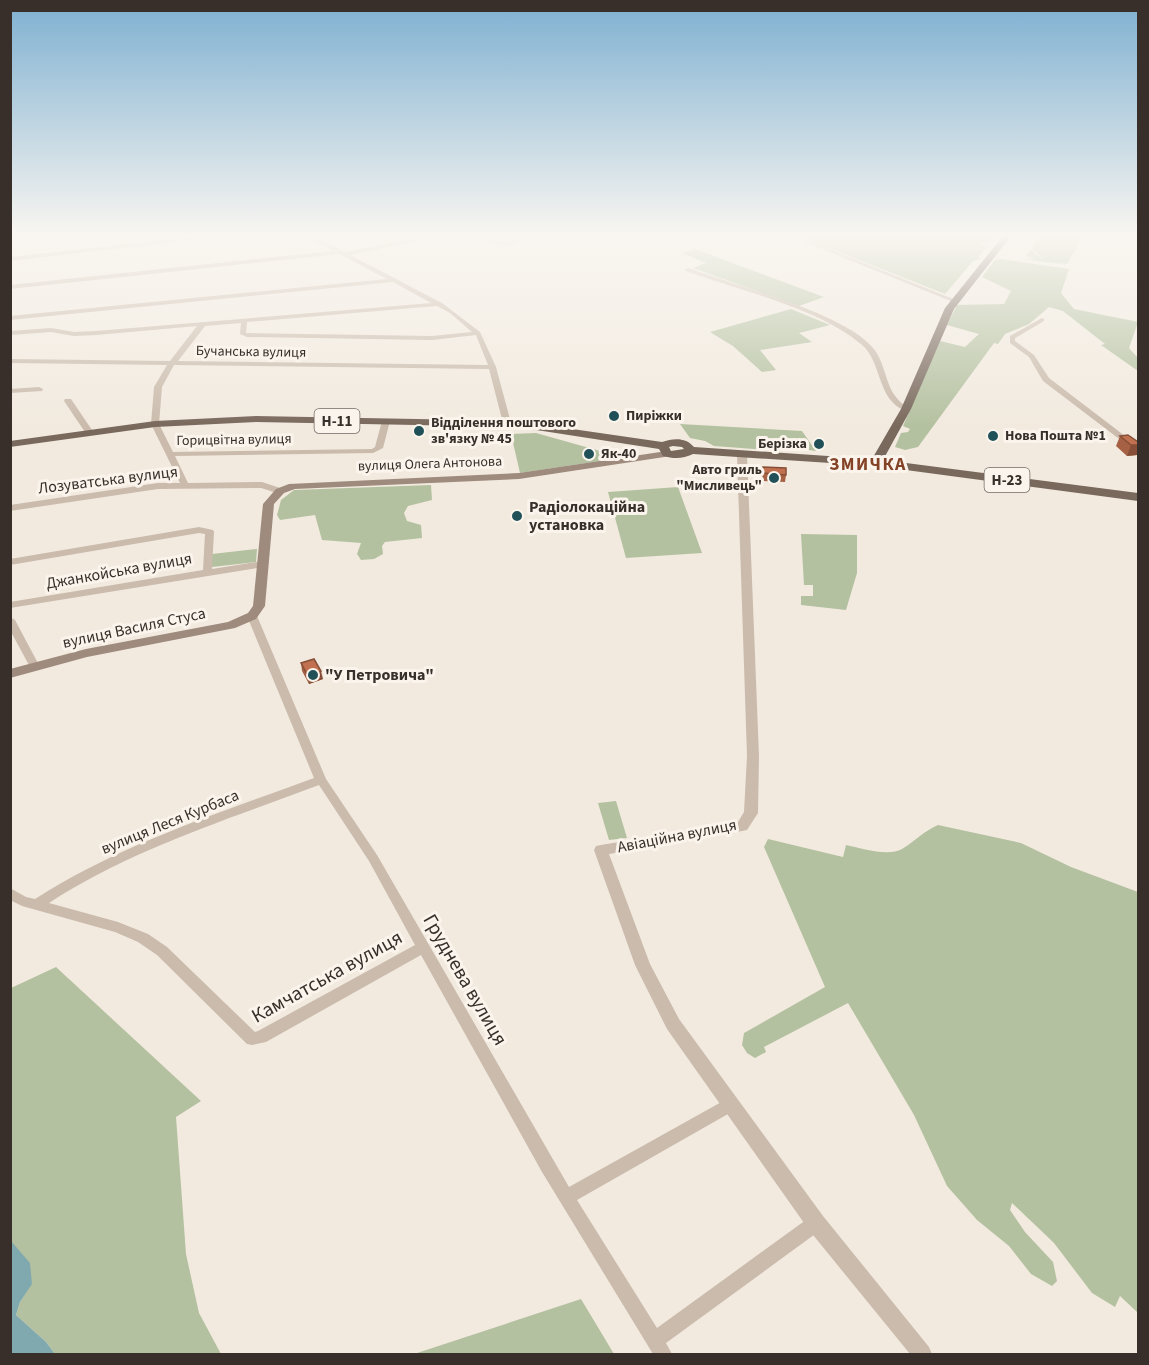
<svg xmlns="http://www.w3.org/2000/svg" width="1149" height="1365" font-family="'Source Sans 3',sans-serif">
<style>
.green{fill:#b4c1a0}
.water{fill:#7fa9ae}
.lines{fill:none;stroke-linecap:round;stroke-linejoin:round}
.minor{fill:#cabbac;fill-rule:evenodd}
.tertiary{fill:#cabbac;fill-rule:evenodd}
.secondary{fill:#9e8b7d;fill-rule:evenodd}
.primary{fill:#79685c;fill-rule:evenodd}
.wall{fill:#a66144}
.shaded-wall{fill:#874f37}
.building{fill:#c1714f;stroke:#874f37;stroke-width:1.5}
.poi-dot{fill:#215158;stroke:#faf4ec;stroke-width:2}
.labels{text-anchor:middle;dominant-baseline:central;stroke-width:6;stroke-linejoin:round;paint-order:stroke}
.far-street-label{font-size:14px;fill:#382f2a;stroke:#faf4ec}
.far-poi-label{font-size:14px;font-weight:bold;fill:#382f2a;stroke:#faf4ec;text-anchor:start}
.shield{fill:#faf4ec;stroke:#726a64;stroke-width:1.5}
.shield-label{font-size:15px;font-weight:bold;fill:#382f2a}
.street-label{font-size:16px;fill:#382f2a;stroke:#faf4ec}
.poi-label{font-size:16px;font-weight:bold;fill:#382f2a;stroke:#faf4ec;text-anchor:start}
.far-district-label{font-size:18px;font-weight:bold;letter-spacing:1.5px;fill:#844227;stroke:#faf4ec}
.near-street-label{font-size:20px;fill:#382f2a;stroke:#faf4ec}
</style>
<rect width="100%" height="100%" fill="#f2eadf"/>
<!-- green -->
<path class="green" d="M799,236H999L991,242L977,244L987,247L978,257L981,259L973,261L945,294Z
M1040,236H1083L1067,264L1049,261L1067,265L1024,259H1035L1026,256L1031,250L1045,261L1032,248Z
M695,249L824,297L799,306L693,268L706,263L682,253Z
M1001,259L1069,269L1061,293L1074,309L1138,322L1129,348L1138,358V371L1101,345L1105,344L1063,311L1049,307L1029,324L1005,334L998,344L994,343L918,447L905,450L895,447L901,433L908,432L910,429L903,426L940,341L965,347L979,334L947,325L957,305L1004,304L1011,291L982,277L995,260Z
M791,309L830,325L799,333L812,342L760,350L776,370L762,372L733,346L710,332Z
M680,424L802,431L816,451L767,444L768,450L714,446L705,441L690,438Z
M536,433L618,456L620,458L520,473L511,434Z
M431,485L432,500L408,506L404,513L407,521L421,525L422,538L385,542L382,546L383,554L374,559L361,560L357,554L361,543L322,540L315,515L280,520L277,515L281,500L294,490Z
M678,487L702,553L626,558L608,492Z
M801,534L857,535V573L846,610L801,605V596H813V585H804Z
M257,549L256,562L212,567V554Z
M616,801L627,838L609,840L598,803Z
M938,825L1021,843L1071,867L1138,892V1313L1120,1296L1115,1307L1092,1293L1054,1243L1012,1203L1010,1210L1025,1232L1053,1262L1057,1281L1052,1286L1031,1274L1009,1246L977,1220L947,1186L914,1115L848,1003L764,1047L766,1052L755,1058L747,1053L742,1045L744,1033L825,987L764,847L768,839L843,857L846,845C861,848 888,857 902,849C915,841 924,831 938,825Z
M56,967L201,1101L176,1117L186,1254L199,1313L221,1354H55L46,1342L16,1315L20,1302L32,1283L11,1242V988Z
M581,1299L614,1354H414Z"/>
<!-- water -->
<path class="water" d="M11,1241L30,1263L32,1284L20,1302L16,1315L46,1342L55,1354H11Z"/>
<g class="lines">
<!-- minor -->
<path class="minor" d="M204,236H224L10,261V257Z
M306,236H314L345,252L427,236H440L350,255L442,303L480,332L496,367L511,423L510,425H504L503,423L489,369L174,365L162,387L159,424L173,452L372,449L375,447L382,421L386,419L390,421L383,448L373,453L175,456L188,483L262,482L283,489L284,491L280,494L261,488L158,489L10,511V505L158,483H180L151,424L154,387L167,365L10,363V359L170,361L197,326L96,335L74,336L51,332L10,335V331L51,328L74,332L96,331L431,303L393,282L10,320V316L387,279L339,254L10,289V285L333,251ZM437,306L450,313L472,332L432,336L246,333L247,322ZM241,323L240,334L247,337L432,340L476,335L488,365L178,361L205,326Z
M469,236C481,236 492,241 504,242C512,242 519,236 528,236L507,246Z
M790,236H798L958,301L953,302Z
M688,268C704,273 720,279 736,284C772,296 849,319 873,348C885,362 885,383 896,397C900,403 905,405 910,409L906,411C876,400 883,362 861,344C817,307 740,291 686,271L685,270Z
M1042,318L1044,319V321L1015,338V341L1034,355L1049,378L1138,446V451H1135L1043,381L1029,357L1010,343V336Z
M39,387L43,389L42,391L10,393V389Z
M65,399H71L94,433L93,435H87L64,401Z
M199,527L213,530L214,532L212,569L263,561L268,564L263,567L10,608V602L203,570L205,534L199,533L10,565V559Z
M252,613L257,616L326,779L377,855L569,1187L725,1100L730,1098L735,1100L738,1105L735,1110L577,1200L657,1328L810,1217L816,1215L822,1217L824,1223L822,1229L666,1343L672,1354H653L542,1172L421,955L266,1042L252,1045L247,1044L157,955L138,942L115,932L22,906L10,900V888L26,897L35,899C121,844 219,813 314,778L247,616ZM319,785L369,861L415,945L258,1031L255,1032L167,947L148,934L118,922L49,903C132,849 227,820 319,785Z
M10,617L15,620L40,667L39,669H31L30,667L10,630Z"/>
<!-- tertiary -->
<path class="tertiary" d="M742,451L747,454L759,756L758,813L747,830L742,831L609,854L650,964L679,1019L823,1216L929,1347L932,1354H910L809,1230L667,1029L635,965L594,850L596,846L601,845L738,822L744,812L747,756L737,454Z"/>
<!-- secondary -->
<path class="secondary" d="M667,451L672,454L671,456L519,479L295,489L284,493L274,504L265,606L256,619L235,628L87,657L10,678V669L86,649L228,622L248,613L253,606L263,504L276,489L289,484L519,473Z"/>
<!-- primary -->
<path class="primary" d="M1003,236H1011L954,309L911,409L883,460L1138,493V501L876,466L693,454C683,459 674,459 663,456L659,449L517,427L256,422L155,427L10,447V441L155,421L256,416L517,421L662,442C673,438 686,437 694,447L872,459L901,409L945,308ZM673,446L682,447L684,449L671,451L669,447Z"/>
</g>
<!-- wall -->
<path class="wall" d="M1128,435L1137,455L1127,456L1116,446L1120,436Z
M763,467L786,475L785,482L762,481Z
M301,663L323,679L309,684L302,671Z"/>
<!-- shaded-wall -->
<path class="shaded-wall" d="M1131,445H1138V452L1137,455L1127,456Z
M321,671L323,679L309,684L308,676Z"/>
<!-- building -->
<path class="building" d="M1128,435L1138,442V445H1131L1120,436Z
M763,467L786,468V475L763,473Z
M314,659L321,671L308,676L301,663Z"/>
<!-- sky -->
<linearGradient id="sky" x2="0" y2="1"><stop stop-color="#7eb0d1"/><stop offset="0.55" stop-color="#f9f6f1"/><stop offset="1" stop-color="#f9f6f1" stop-opacity="0"/></linearGradient>
<rect width="1149" height="427" fill="url(#sky)"/>
<!-- markers -->
<g class="poi-dot">
<circle cx="614" cy="416" r="6"/>
<circle cx="419" cy="431" r="6"/>
<circle cx="993" cy="436" r="6"/>
<circle cx="819" cy="444" r="6"/>
<circle cx="589" cy="454" r="6"/>
<circle cx="774" cy="478" r="6"/>
<circle cx="517" cy="516" r="6"/>
<circle cx="313" cy="675" r="6"/>
</g>
<g class="labels">
<!-- far-street labels -->
<g class="far-street-label">
<text transform="translate(251 352) rotate(1)">Бучанська вулиця</text>
<text transform="translate(234 440) rotate(-1)">Горицвітна вулиця</text>
<text transform="translate(430 464) rotate(-2)">вулиця Олега Антонова</text>
</g>
<!-- far-poi labels -->
<g class="far-poi-label">
<text x="626" y="416">Пиріжки</text>
<text x="431" y="423">Відділення поштового<tspan x="431" dy="16">зв'язку № 45</tspan></text>
<text x="1005" y="436">Нова Пошта №1</text>
<text x="807" y="444" text-anchor="end">Берізка</text>
<text x="601" y="454">Як-40</text>
<text x="762" y="470" text-anchor="end">Авто гриль<tspan x="762" dy="16">"Мисливець"</tspan></text>
</g>
<!-- shield labels -->
<g class="shield">
<rect x="314.5" y="409" width="45" height="24" rx="4.5"/>
<rect x="984.5" y="468" width="45" height="24" rx="4.5"/>
</g>
<g class="shield-label">
<text x="337" y="421">Н-11</text>
<text x="1007" y="480">Н-23</text>
</g>
<!-- street labels -->
<g class="street-label">
<text transform="translate(108 480) rotate(-7)">Лозуватська вулиця</text>
<text transform="translate(119 571) rotate(-10)">Джанкойська вулиця</text>
<text transform="translate(134 628) rotate(-12)">вулиця Василя Стуса</text>
<text transform="translate(170 822) rotate(-22)">вулиця Леся Курбаса</text>
<text transform="translate(677 836) rotate(-11)">Авіаційна вулиця</text>
</g>
<!-- poi labels -->
<g class="poi-label">
<text x="529" y="507">Радіолокаційна<tspan x="529" dy="18">установка</tspan></text>
<text x="325" y="675">"У Петровича"</text>
</g>
<!-- far-district labels -->
<g class="far-district-label">
<text x="868" y="464">ЗМИЧКА</text>
</g>
<!-- near-street labels -->
<g class="near-street-label">
<text transform="translate(327 977) rotate(-29)">Камчатська вулиця</text>
<text transform="translate(465 980) rotate(60)">Груднева вулиця</text>
</g>
</g>
<!-- border -->
<rect width="1149" height="1365" fill="none" stroke="#382f2a" stroke-width="24"/>
</svg>
